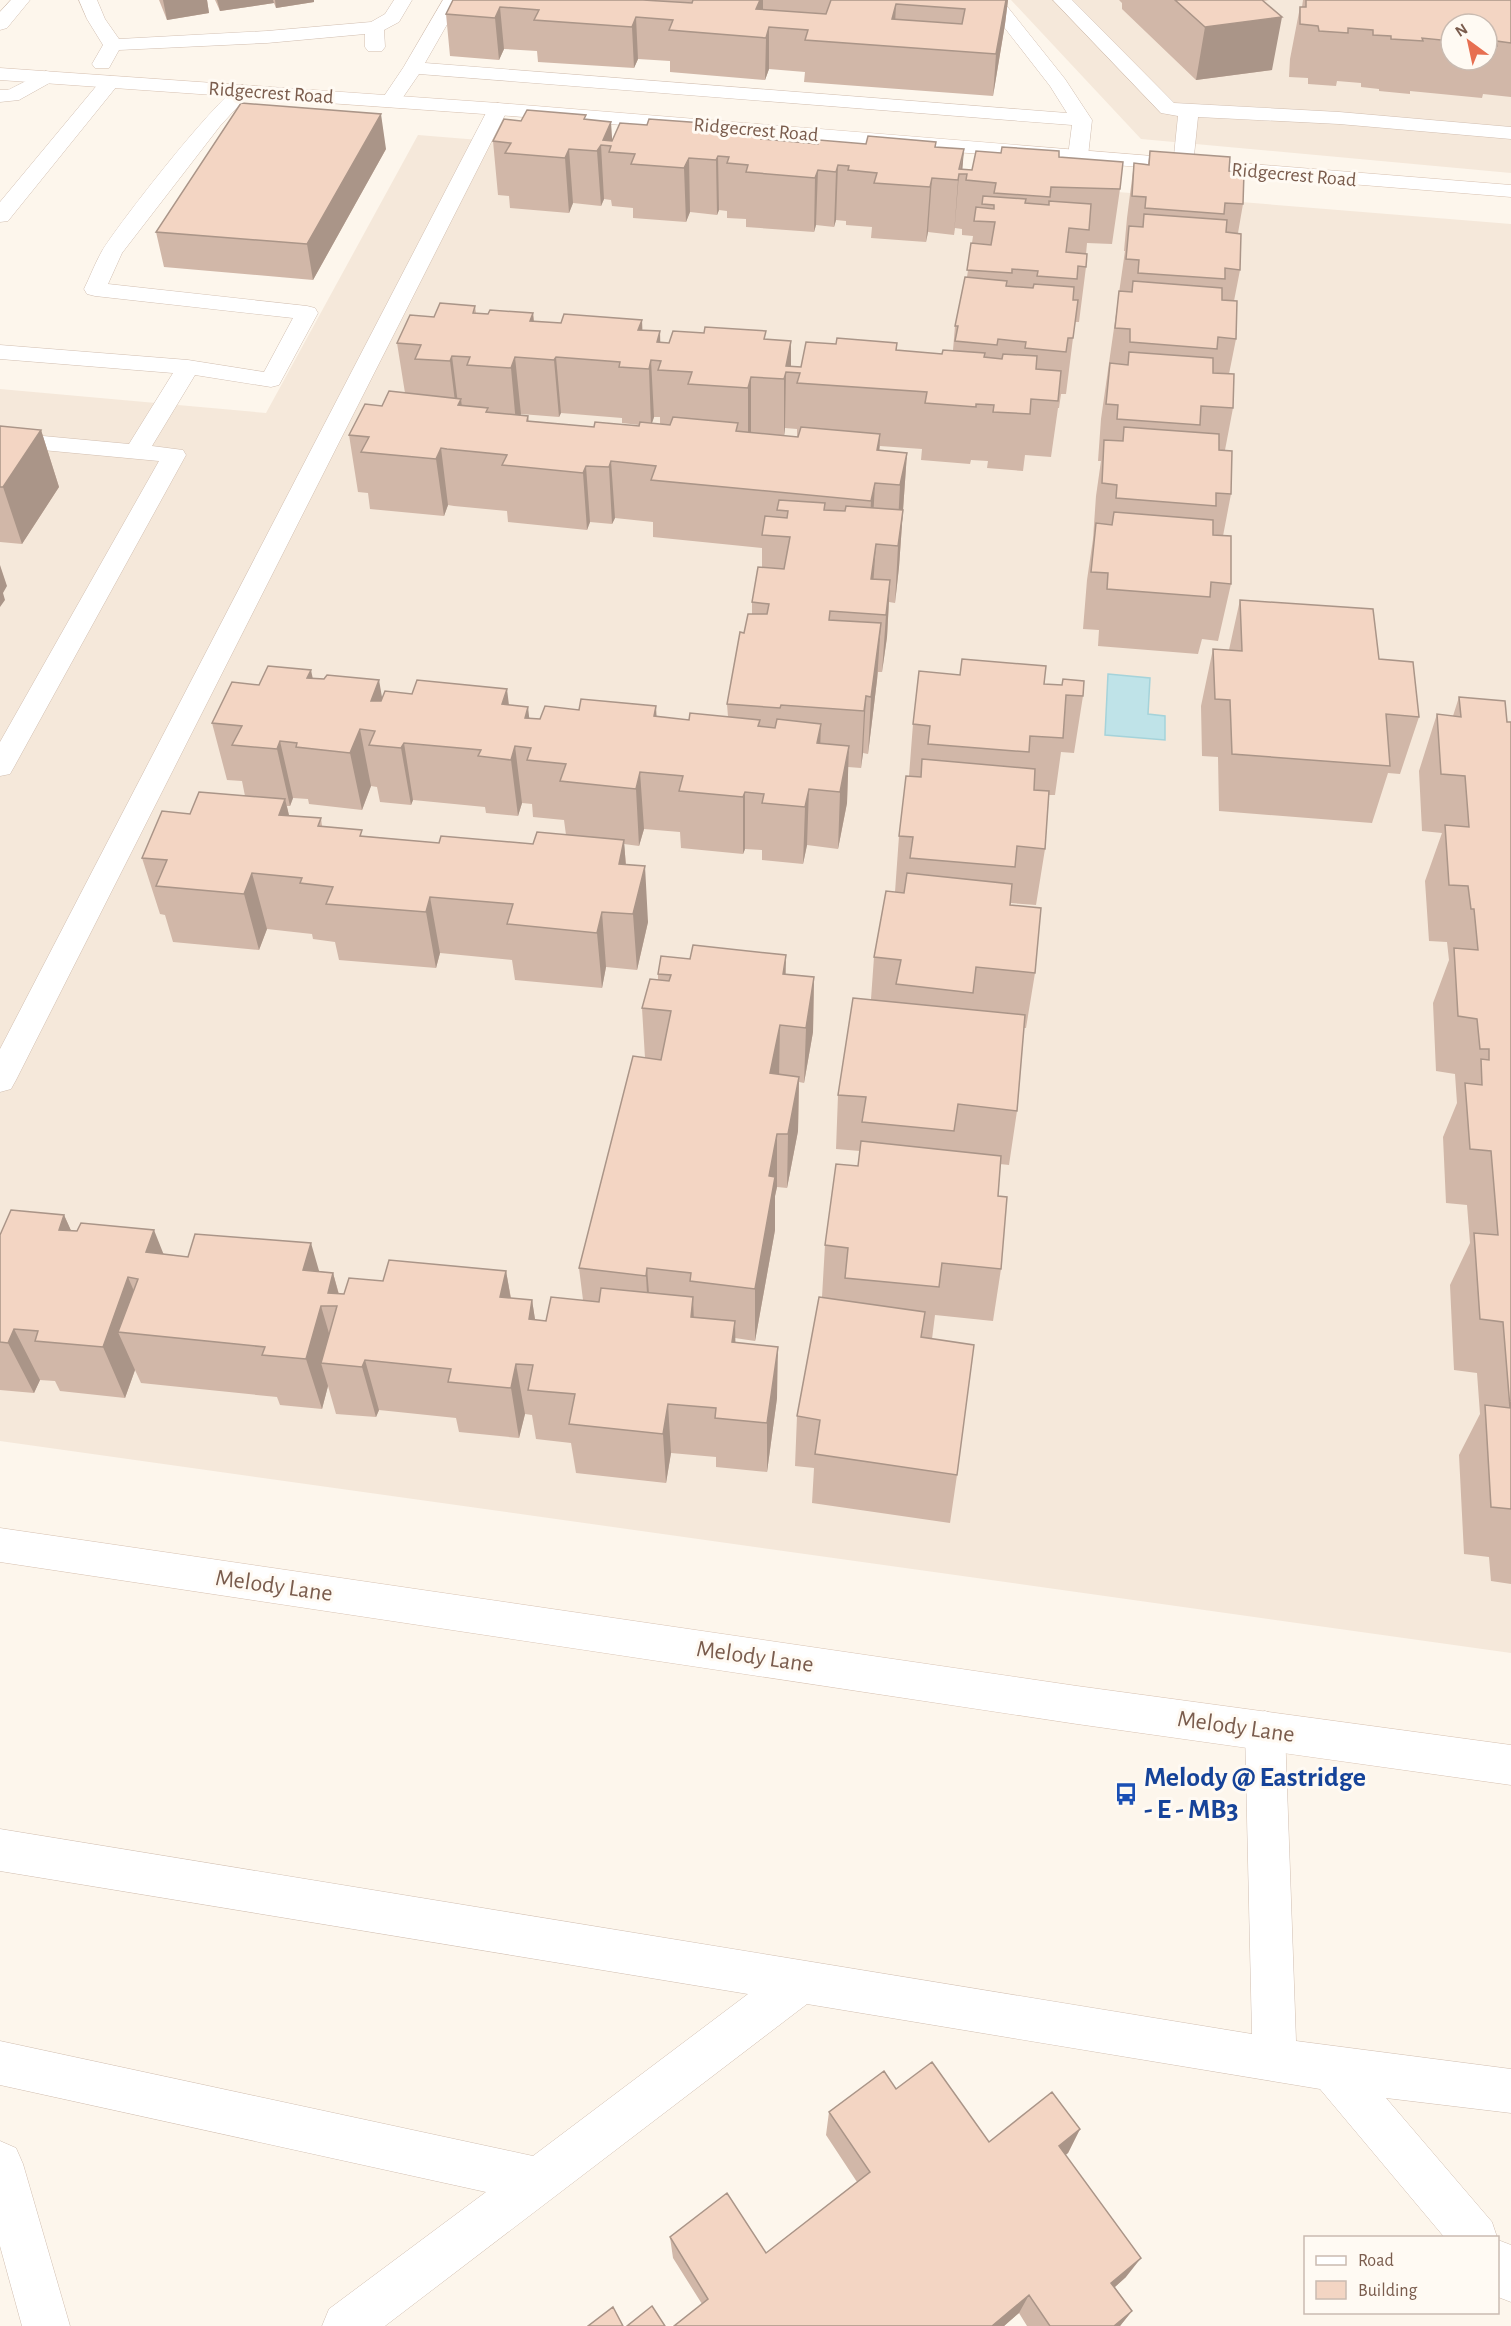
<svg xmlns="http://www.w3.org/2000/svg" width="1511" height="2326" font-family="'Alegreya Sans',sans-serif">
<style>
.residential{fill:#f5e8da;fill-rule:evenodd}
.water{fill:#bfe3e8;stroke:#a5d3da;stroke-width:1.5}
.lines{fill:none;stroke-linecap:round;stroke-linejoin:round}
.lane-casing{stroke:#d1beb0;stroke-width:1}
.secondary-casing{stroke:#d6c0b0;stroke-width:1}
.lane{fill:#fff;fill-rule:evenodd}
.secondary{fill:#fff;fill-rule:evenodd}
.wall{fill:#d1b7a8;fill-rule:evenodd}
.shaded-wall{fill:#aa9588}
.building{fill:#f3d5c3;stroke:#aa9588;stroke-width:1.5;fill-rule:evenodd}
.labels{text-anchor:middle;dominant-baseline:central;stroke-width:6;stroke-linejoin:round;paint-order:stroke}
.far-street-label{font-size:20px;fill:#7a5c4d;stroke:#fffaf3}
.street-label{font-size:24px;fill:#7a5c4d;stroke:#fffaf3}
.near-transit-label{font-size:28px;font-weight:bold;fill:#164399;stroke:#fffaf3;text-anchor:start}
</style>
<rect width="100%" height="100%" fill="#fdf6ec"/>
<!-- residential -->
<path class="residential" d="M1011,0H1511V173L1141,139ZM1451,24H1487V60H1451Z
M418,135L1511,224V1653L0,1441V389L266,413Z"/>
<!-- water -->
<path class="water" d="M1108,674L1150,678L1148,714L1165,716V740L1105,735Z"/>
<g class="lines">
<!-- lane casing -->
<g class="lane-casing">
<path id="lane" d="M11,0H30L7,28L0,30V12Z
M79,0H97L105,19L119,39L267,31L371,22L385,14L394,0H412L399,22L384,30L385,47L382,51H368L365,47V34L267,43L119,50L109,68H95L92,64L103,45L87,19Z
M443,0H461L425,63L1067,113L1050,86L983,0H1002L1065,79L1092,120L1088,156L1085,160L1078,162L1071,160L1068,156L1072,125L419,74L397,106H383L380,102L403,68Z
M1053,0H1072L1174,103L1339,112L1511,127V139L1339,124L1198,117L1193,165L1190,169L1183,171L1176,169L1173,165L1178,116L1161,113Z
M46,71L53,73L56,77L53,81L19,100L0,102V90H8Z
M110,76L117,78L120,82L117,86L8,221L0,222V202L103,78Z
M242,85L249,87L252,91L220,126L122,253L108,284L307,306L315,308L318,313L279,385L271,387L195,375L152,446L183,450L186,455L14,767L10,774L0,776V742L159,461L0,446V432L129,444L173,373L0,359V345L188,360L264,372L293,318L95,296L87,294L84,289C90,277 95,263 102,251C116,227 222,90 242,85Z
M498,103L505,105L508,109L16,1080L11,1089L0,1092V1049L488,109L491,105Z
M1265,1711L1279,1716L1285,1730L1296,2041L1511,2069V2113L1386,2098L1492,2222L1498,2240L1511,2245V2302L1498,2297V2238H1445L1320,2089L807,2004L385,2326H322L329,2309L486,2192L0,2085V2041L533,2156L748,1994L0,1871V1829L1252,2034L1245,1730L1251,1716Z
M0,2141L16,2148L23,2164L70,2326H22L0,2246Z"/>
</g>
<!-- secondary casing -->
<g class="secondary-casing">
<path id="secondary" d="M0,68L498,103L1511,185V197L498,115L0,80Z
M0,1528L1077,1686L1511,1745V1785L1077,1724L0,1562Z"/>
</g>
<!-- lane -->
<use href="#lane" class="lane"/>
<!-- secondary -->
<use href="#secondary" class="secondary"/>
</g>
<!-- wall -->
<path class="wall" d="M159,0H207L209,13L167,20Z
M215,0H314V2L276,8L274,3L220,11Z
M453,0H1008L1005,24L993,96L804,82L805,72L769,69L765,80L670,72V61L638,59L634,68L538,62L537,51L504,49L499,60L450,56L446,14Z
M1119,0H1269L1263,1L1272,70L1196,80L1122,9V3Z
M1303,0H1511V97L1483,94L1482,98L1410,91V94L1379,91V89L1361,87V83L1337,81L1336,86L1308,84V78L1289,77L1290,59L1300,7H1302ZM1451,24H1487V60H1451Z
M586,120L612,141L647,125L703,123V130L762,139L818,144H866L964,149L962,169L972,170L1059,157L1120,189L1112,244L1087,243L1086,254V267L1079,322H1075L1066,394H1061L1059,408H1058L1051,457L1025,455L1023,471L987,468L988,461L971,460L970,464L921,460L922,449L880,446L879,450L907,453L899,567L895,603L889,602L887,637L882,672H878L868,754L863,753L861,768L848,767L847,803L838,849L807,845L803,864L762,860V850L745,849L743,854L681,848L680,832L644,829L639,846L624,844L626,864L648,922L637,970L606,967L602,988L515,980L512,960L440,953L436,968L339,960L335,942L313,939L312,934L267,929L259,950L173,942L165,915L160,914L142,858L190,814L245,796L242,781L227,780L212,723L259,685L313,678L382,698L509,705L530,718L540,719L657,717L689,720L728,717L727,704L744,633L752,614V602L762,567V548L653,537V522L615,518L612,524L590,522L587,530L508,522L507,511L454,506L448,505L444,516L370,509L368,493L358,492L349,435L382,406L405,393L397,343L434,317L475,306L476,313L488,314L533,313L534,322L561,323L642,320V330L660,331V343H669L766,339L791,341V366L801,367L836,344L897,343V350L942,354L953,350L955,326L967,277L973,236L962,235V229L955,228L954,235L928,232L926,242L871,238L872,227L846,225V221L836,220L834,227L816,225L814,232L746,227V219L727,218V211L719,210L717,215L690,212L686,222L633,218V208L612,206L611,200L604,199L601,206L573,203L569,213L510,208L509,196L498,195L493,141L521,121ZM561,413L622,418V423L639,425V426L594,427L529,421L528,416L520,415L521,414L559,417ZM654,417H660V424L652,423ZM785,428L797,429V437L784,436ZM371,786L377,787L380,802L411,805L413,800L485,807L486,813L518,816L522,803L532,804L533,817L564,820L566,835L533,844L439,843L363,836L322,826L321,818L289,816L287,806H290L293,798L308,799L309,804L362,810Z
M386,149L313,280L164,267L156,232Z
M1150,151L1229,171L1243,204L1238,233L1240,270L1234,301L1236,339L1229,374L1233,408L1225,450L1231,494L1223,536L1231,584L1218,641L1202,639L1198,654L1098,646L1099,630L1083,629L1087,580L1093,539L1096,496L1101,461H1098L1101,419L1125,251H1124L1127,218L1134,163L1148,164Z
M0,426L41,430L59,487L22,544L0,542Z
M1240,600L1379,659L1419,717L1400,774L1388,773L1372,823L1219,811L1218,757L1202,756L1201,706L1213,649L1229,650Z
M1044,684L1083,696L1074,753L1061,752L1055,795H1049L1045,849L1036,905L1011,903L1010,905L1035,973L1026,1028H1024L1017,1111L1009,1165L1000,1164L998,1196L1001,1269L993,1321L935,1315L932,1339L957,1475L950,1523L812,1503L814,1468L795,1466L797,1416L822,1297L825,1245L858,1166L860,1151L836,1149L838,1095L871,999L874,957L895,892L899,836L909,776L913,724Z
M1459,697L1507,722H1511V1584L1491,1581L1489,1557L1464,1554L1459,1455L1480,1414L1477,1373L1454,1370L1450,1285L1470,1243L1467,1205L1446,1203L1443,1137L1457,1103L1455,1074L1436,1071L1433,1003L1449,960L1447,942L1429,941L1425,881L1442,833L1422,831L1419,771L1437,714L1453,716Z
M658,974H786L814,977L813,1032L804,1083L799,1082L798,1131L787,1188L777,1187L775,1196V1230L755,1341L735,1338V1343L777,1398L767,1472L716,1467V1457L671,1453L666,1483L576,1473L571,1443L536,1439L532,1415L525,1414L519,1438L459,1432L456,1418L379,1410L376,1417L336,1414L328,1386L322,1409L280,1405L277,1397L141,1383L135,1370L125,1398L60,1391L55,1381L40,1380L34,1393L0,1390V1235L64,1215L71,1231L164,1254L333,1273L339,1294H344L383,1281L506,1271L511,1298L532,1300L535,1320L546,1321L583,1300L579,1268L645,1058L642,1008L658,980Z
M896,2089L989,2142L1080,2129L1068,2153L1065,2155L1126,2277L1115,2287L1132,2311L1120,2326H1027L1019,2313L1004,2326H674L702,2304L673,2258L670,2237L766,2253L857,2182L826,2135L829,2112Z"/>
<!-- shaded-wall -->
<path class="shaded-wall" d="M163,0H207L209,13L167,20Z
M217,0H273L274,3L220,11Z
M275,0H314V2L276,8Z
M760,0H763V32L756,9Z
M1006,0H1008L1005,24L993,96L996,54Z
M896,4L894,46L892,19Z
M500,7L504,49L499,60L495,18Z
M636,17L638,59L634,68L632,27Z
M1282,17L1272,70L1196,80L1205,27Z
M769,27V69L765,80L766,38Z
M381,114L386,149L313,280L307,244Z
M611,122L613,152L611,146L603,140Z
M601,145L604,199L601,206L597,151Z
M569,149L573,203L569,213L565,158Z
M964,149L962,174H959L954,235L958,180Z
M718,156L719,210L717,215L716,160Z
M689,158L690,212L686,222L684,168Z
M838,165L836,220L834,227L836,172Z
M818,170L816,225L814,232L815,178Z
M932,178L928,232L926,242L930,187Z
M533,313L537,359L530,321Z
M642,320L644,369L638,330Z
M660,331L661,370L657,342Z
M791,341V372L786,366Z
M452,356L458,404L461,399L467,451L457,418L450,361Z
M515,357L521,414L516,424L511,368Z
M556,357L561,413L559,417L554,360Z
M651,360L654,417L651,426L649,369Z
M786,372L785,428L784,436V379Z
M751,377V433L748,444V388Z
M41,430L59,487L22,544L3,487Z
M880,434L878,483L877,450Z
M441,448L448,505L444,516L436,459Z
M907,453L899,567L895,603L898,546L897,542L900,485Z
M611,461L615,518L612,524L609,467Z
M586,466L590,522L587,530L583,473Z
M875,483L872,540L868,558L871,501Z
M876,544L872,601L871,579Z
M0,565L7,586L3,593L5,600L0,607Z
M890,580L887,637L882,672L886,615Z
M881,623L877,680L868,754L871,697Z
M311,670L323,727L307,678Z
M379,680L389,737L371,701Z
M507,689L514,746L502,704Z
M866,696L863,753L861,768L864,711Z
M656,706L659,763L654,716Z
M528,707L534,761L525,718Z
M821,724L819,780L817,743Z
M360,729L371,786L362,810L350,753Z
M280,741L293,798L290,806L277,749Z
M404,743L413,800L411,805L401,748Z
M515,746L522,803L518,816L511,760Z
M849,746L847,803L838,849L840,792Z
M640,772L644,829L639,846L636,789Z
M809,789L807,845L803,864L805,807Z
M745,792V849L743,854V797Z
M285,799L299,856L279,815Z
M624,840L628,897L619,864Z
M645,866L648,922L637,970L633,914Z
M252,873L267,929L259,950L244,894Z
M430,897L440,953L436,968L426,912Z
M602,912L606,967L602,988L597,933Z
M786,955L785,1010L783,974Z
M814,977L813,1032L804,1083L806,1028Z
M780,1025L779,1080L770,1073Z
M799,1077L798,1131L787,1188L788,1134Z
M777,1134V1187L775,1196V1230L755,1341V1289L769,1176Z
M64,1215L88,1268L59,1230Z
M154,1230L175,1283L146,1252Z
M311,1243L326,1295L321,1306L336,1357L321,1363L328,1386L322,1409L306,1359L303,1270Z
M647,1268L651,1319L649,1328L646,1276Z
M506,1271L515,1323L500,1297Z
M333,1273L347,1325L337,1306L328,1293Z
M128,1277L150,1329L118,1332L135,1370L125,1398L103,1347Z
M693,1297L695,1348L691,1317Z
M532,1300L540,1351L529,1319Z
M735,1321L736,1372L732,1342Z
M14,1329L40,1380L34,1393L8,1343Z
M778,1347L777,1398L767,1472V1423Z
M365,1360L379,1410L376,1417L362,1367Z
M516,1364L525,1414L519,1438L511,1388Z
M668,1404L671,1453L666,1483L663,1434Z
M1080,2129L1068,2153L1049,2169L1059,2146Z
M1141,2258L1126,2277L1098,2302L1111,2283Z
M1029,2295L1019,2313L1004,2326H992Z
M1132,2311L1120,2326H1114Z"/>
<!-- building -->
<path class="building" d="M453,0H643L692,3L693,0H760L756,9L826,14L831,0H1006L996,54L805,40L808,30L769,27L766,38L669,30L673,20L636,17L632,27L534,20L539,10L500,7L495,18L446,14ZM896,4L965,9L962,24L892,19Z
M1175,0H1262L1282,17L1205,27Z
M1306,0H1511V43L1496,41L1497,46L1487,45V24H1451V41L1422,38L1423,41L1391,39V36L1373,35V30L1348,28V33L1319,31L1318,26L1300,24V7H1306Z
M241,103L381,114L307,244L156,232Z
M527,110L586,115L584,119L611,122L603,140L612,141L620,123L647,125L649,119L703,123L701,130L762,135L761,139L818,144L819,140L866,144L868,136L936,142L935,147L964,149L959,169L972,170L976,151L1001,153L1002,147L1059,151V157L1123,162L1120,189L1051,187L1050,197L994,193L996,183L966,180L967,174H959L958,180L932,178L930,187L874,183L877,173L848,170L849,166L838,165L836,172L818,170L815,178L746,172L748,165L727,163L729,157L718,156L716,160L689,158L684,168L631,164L635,154L609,152L611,146L601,145L597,151L569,149L565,158L505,153L511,143L493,141L504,119L521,121Z
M1150,151L1230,157L1229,171L1244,172L1243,204L1225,203L1224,214L1145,208L1146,197L1132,196L1134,163L1149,165Z
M983,196L1026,199L1025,203L1049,205V201L1091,204L1089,230L1069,228L1066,252L1087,254L1086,267L1078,266L1077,279L1037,276L1038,271L1012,269V273L967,270L971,243L991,245L995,222L974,221L976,207L994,209V205L982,204Z
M1144,214L1227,220L1226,232L1241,234L1240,270L1225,268V279L1138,273L1139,260L1126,259L1129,226L1143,227Z
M965,277L1007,281L1006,286L1033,288L1034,284L1074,287L1073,300H1078L1073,338H1068L1066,352L1025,348L1026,342L998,339L997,345L955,341L958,326H955Z
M1133,281L1222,288V300L1237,301L1236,339L1218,337L1217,349L1130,342V329L1115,328L1119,291L1132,292Z
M440,303L475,306L473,313L488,314L490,310L533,313L530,321L561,323L564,314L642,320L638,330L660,331L657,342L669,343L673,331L704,333L705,327L766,331L764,339L791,341L786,366L801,367L806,342L836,344L837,338L897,343L896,350L942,354L943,350L985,353L984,357L1002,359L1003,354L1037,356L1036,369L1061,371L1058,401L1031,399L1030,414L993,412L994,405L976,404V407L925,403L927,392L797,383L800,373L786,372L784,379L751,377L748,388L688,384L692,372L658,370L661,361L651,360L649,369L619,367L620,362L556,357L554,360L515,357L511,368L467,365L470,357L452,356L450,361L415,359L421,345L397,343L410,315L434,317Z
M1129,352L1213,358V373L1234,374L1233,408L1201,406L1200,425L1117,419L1118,405L1106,404L1110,363L1128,365Z
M389,391L461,399L458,405L488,408L486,412L528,416L527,421L594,427L595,422L639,426L640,422L670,425L673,417L738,423L736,431L798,437L801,427L880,434L877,450L907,453L900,485L875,483L871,501L651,480L656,466L611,461L609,467L586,466L583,473L502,465L507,455L447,449L441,448L436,459L361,452L369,437L349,435L365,404L382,406Z
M0,426L41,430L3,487H0Z
M1124,427L1219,434V450L1232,451L1231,494L1216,493V506L1116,498L1117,485L1102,483L1104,440L1123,441Z
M779,500L825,503L824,510L845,511L846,506L903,510L898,546L876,544L871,579L890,580L886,615L830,611L829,620L881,623L871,697L866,696L864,711L781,705L780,708L727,704L740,632L744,633L748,614H767L769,604L752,602L758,567L784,569L790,537L762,535L765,516L787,518L788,511L777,510Z
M1114,512L1213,520V535L1231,536V584L1211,582L1210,597L1107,589L1108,573L1091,572L1096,523L1112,525Z
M1240,600L1373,609L1379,659L1413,662L1419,717L1386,714L1390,766L1232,754L1230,700L1215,699L1213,649L1242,651Z
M962,659L1046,666L1044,684L1062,685L1063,679L1084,681L1083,696L1066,695L1063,738L1030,736L1029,752L928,744L930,726L913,724L919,671L960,675Z
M268,666L311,670L307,678L324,679L327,675L379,680L371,701H381L385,691L412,694L417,680L507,689L502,704L528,707L525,718L540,719L545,706L579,710L581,699L656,706L654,716L689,720L690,713L760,720L758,726L775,728L777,719L821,724L817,743L849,746L840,792L809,789L805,807L762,803L764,794L745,792L743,797L679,791L683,776L640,772L636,789L560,781L566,764L527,760L531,748L515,746L511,760L478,756L481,750L404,743L401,748L369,745L375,731L360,729L350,753L296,747L297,743L280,741L277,749L232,745L242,726L212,723L232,682L259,685Z
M1459,697L1505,701L1507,722H1511V1509L1491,1507L1485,1405L1510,1408L1503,1322L1480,1319L1474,1233L1498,1235L1491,1151L1470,1149L1465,1083L1482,1085L1481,1059L1489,1060V1049H1480L1477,1019L1458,1016L1454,948L1478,950L1474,909H1471L1468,886L1449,885L1445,825L1469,827L1465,776L1441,774L1437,714L1461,717Z
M922,759L1035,769L1034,790L1049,791L1045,849L1017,846L1015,867L910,858L913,837L899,836L906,776L921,777Z
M199,792L285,799L279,815L321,818L318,826L362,830L360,836L439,843L441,836L533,844L537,832L624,840L619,864L645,866L633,914L602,912L597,933L507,924L513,904L430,897L426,912L326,904L333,887L300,883L302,878L252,873L244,894L156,886L167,860L142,858L162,811L190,814Z
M907,873L1012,884L1010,905L1041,908L1035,973L976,967L973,993L896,984L901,960L874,957L886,891L904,893Z
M693,945L786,955L783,974L814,977L806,1028L780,1025L770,1073L799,1077L788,1134H777L769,1176L775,1177L755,1289L690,1281L691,1273L647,1268L646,1276L579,1268L633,1056L661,1060L671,1011L642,1008L650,979L669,981L671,975L658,974L661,956L690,959Z
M853,998L1025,1015L1017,1111L958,1104L954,1131L862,1122L866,1097L838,1095Z
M861,1141L1001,1156L998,1196L1007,1197L1001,1269L942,1263L939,1287L845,1278L848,1248L825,1245L836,1164L858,1166Z
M11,1210L64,1215L59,1230L77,1231L81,1223L154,1230L146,1252L188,1257L195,1234L311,1243L303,1270L333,1273L328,1293L344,1294L349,1278L383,1281L389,1260L506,1271L500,1297L532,1300L529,1319L546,1321L551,1297L599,1302L601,1288L693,1297L691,1317L735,1321L732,1342L778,1347L767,1423L715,1418L716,1408L668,1404L663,1434L569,1424L575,1394L528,1390L533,1365L516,1364L511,1388L448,1382L451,1369L365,1360L362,1367L321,1363L337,1306H321L306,1359L262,1355L265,1347L118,1332L138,1279L128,1277L103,1347L35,1341L38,1331L14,1329L8,1343L0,1342V1235Z
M819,1297L925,1312L921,1337L974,1345L957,1475L815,1454L820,1420L797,1416Z
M932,2062L989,2142L1052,2092L1080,2129L1059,2146L1141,2258L1111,2283L1132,2311L1114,2326H1050L1029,2295L992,2326H674L708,2299L670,2237L727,2193L766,2253L870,2172L829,2112L884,2071L896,2089Z
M652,2306L665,2326H627Z
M613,2307L623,2326H588Z"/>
<!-- icons -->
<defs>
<g id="bus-bare" transform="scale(1.8)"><path d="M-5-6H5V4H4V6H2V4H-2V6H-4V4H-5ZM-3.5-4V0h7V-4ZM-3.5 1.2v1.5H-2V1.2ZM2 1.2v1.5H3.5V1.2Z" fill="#1a4fb4" stroke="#fffaf3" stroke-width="2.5" paint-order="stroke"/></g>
</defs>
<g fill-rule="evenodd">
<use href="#bus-bare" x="1126" y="1794"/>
</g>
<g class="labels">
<!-- far-street labels -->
<g class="far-street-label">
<text transform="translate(271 93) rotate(4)">Ridgecrest Road</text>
<text transform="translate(756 130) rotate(5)">Ridgecrest Road</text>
<text transform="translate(1294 175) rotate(5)">Ridgecrest Road</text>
</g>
<!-- street labels -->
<g class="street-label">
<text transform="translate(274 1586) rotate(8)">Melody Lane</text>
<text transform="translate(755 1657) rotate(8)">Melody Lane</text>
<text transform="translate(1236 1727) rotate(8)">Melody Lane</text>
</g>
<!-- near-transit labels -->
<g class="near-transit-label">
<text x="1144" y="1778">Melody @ Eastridge<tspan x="1144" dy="32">- E - MB3</tspan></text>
</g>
</g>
<!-- legend -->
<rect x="1304" y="2236" width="195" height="78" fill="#fffaf3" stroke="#cabbb1" stroke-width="1.5"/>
<rect x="1316" y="2256" width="30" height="9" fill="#ffffff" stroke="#cabbb1" stroke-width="1.5"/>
<text x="1358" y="2266" font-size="18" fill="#7a5c4d">Road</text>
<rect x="1316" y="2281" width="30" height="18" fill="#f3d5c3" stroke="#cabbb1" stroke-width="1.5"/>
<text x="1358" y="2296" font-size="18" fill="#7a5c4d">Building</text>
<!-- north arrow -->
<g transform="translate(1469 42) rotate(327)"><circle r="28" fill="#fffaf3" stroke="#cabbb1" stroke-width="1.5"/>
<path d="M0-4.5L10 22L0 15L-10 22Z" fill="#e76f51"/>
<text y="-9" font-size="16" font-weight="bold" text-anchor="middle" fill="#7a5c4d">N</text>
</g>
</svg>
